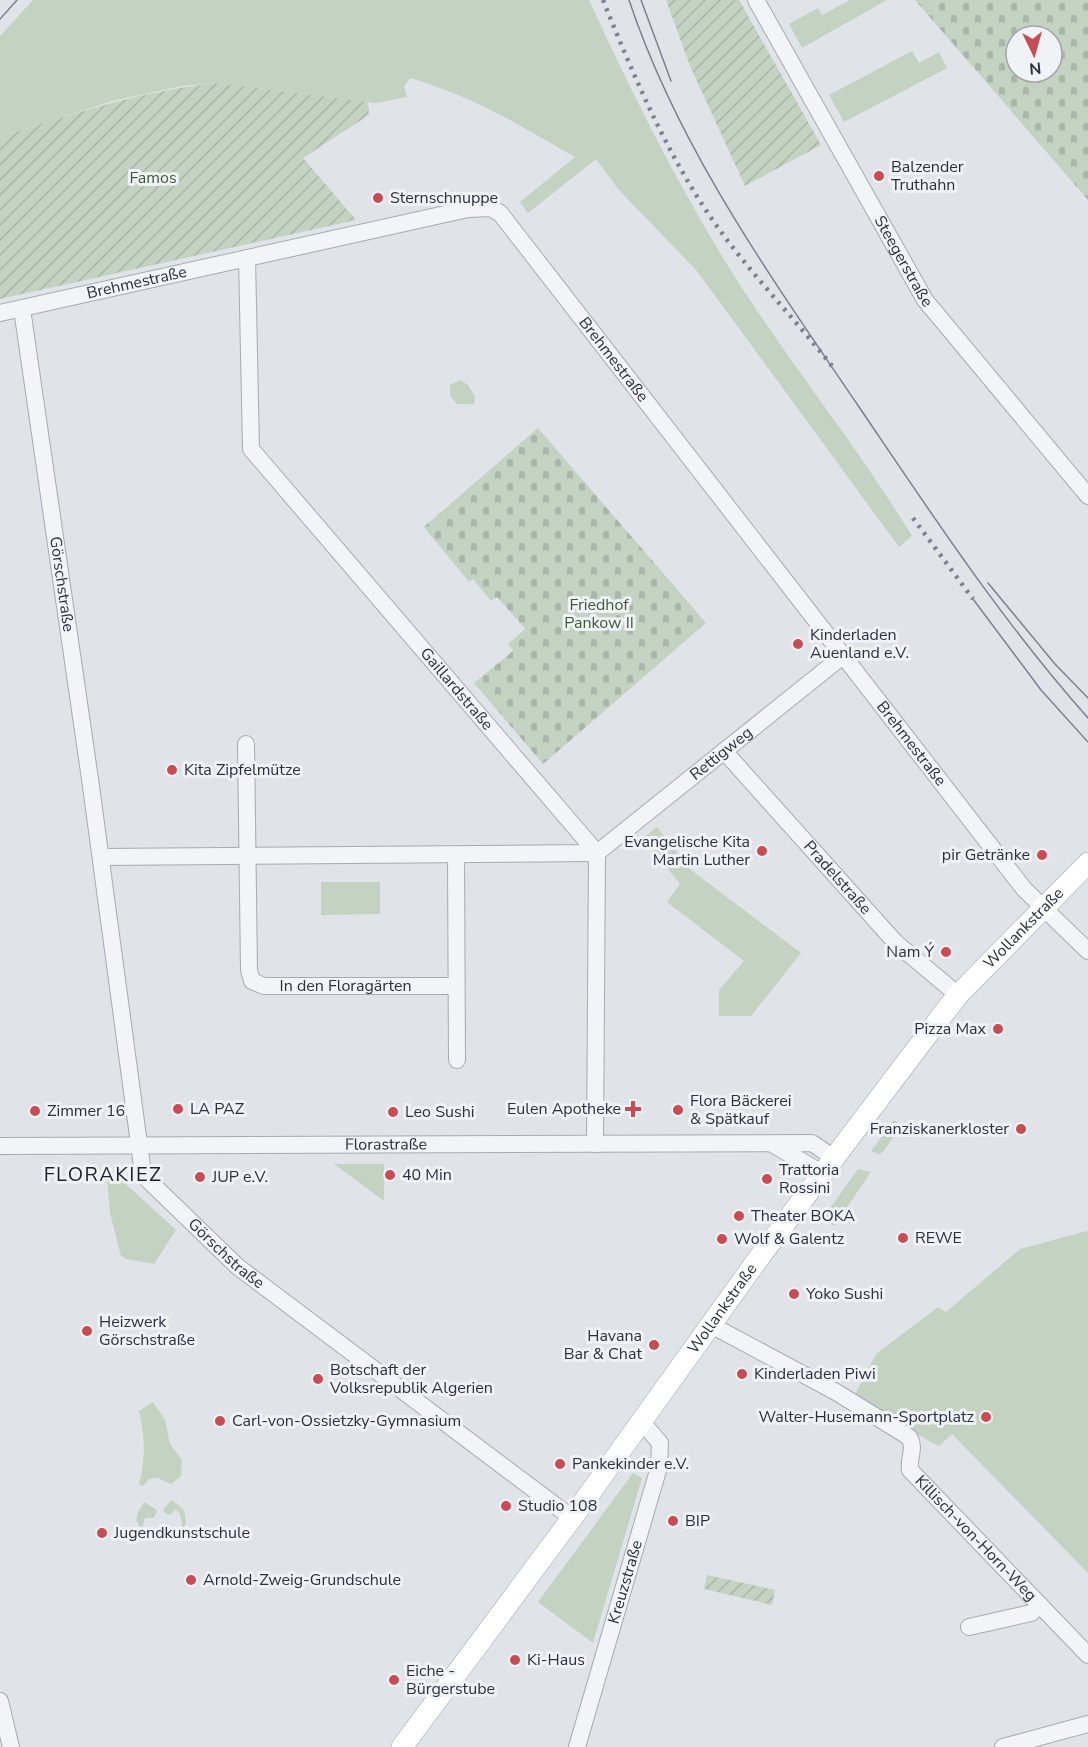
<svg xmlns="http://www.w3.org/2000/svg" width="1088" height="1747" font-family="'Nunito Sans',sans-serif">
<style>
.green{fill:#c4d2c2}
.cemetery{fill:url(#cemetery-stones);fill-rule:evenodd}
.garden{fill:url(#garden-furrows)}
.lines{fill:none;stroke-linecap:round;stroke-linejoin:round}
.minor-casing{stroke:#a6aab2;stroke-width:18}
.major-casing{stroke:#a0a6b3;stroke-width:22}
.minor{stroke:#f3f4f7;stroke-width:16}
.major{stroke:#fff;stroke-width:21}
.tram{stroke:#7b8191;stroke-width:1.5}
.rail{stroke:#7b8191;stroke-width:4.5;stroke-dasharray:3 6;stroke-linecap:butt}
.poi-dot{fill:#c74c53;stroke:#f0f2f6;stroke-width:2}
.labels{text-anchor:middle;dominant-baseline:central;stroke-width:6;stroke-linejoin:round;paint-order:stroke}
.poi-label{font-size:16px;fill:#2a303f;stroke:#f0f2f6;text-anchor:start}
.park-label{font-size:16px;fill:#3b5a38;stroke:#f0f2f6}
.street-label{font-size:16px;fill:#2a303f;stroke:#f0f2f6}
.quarter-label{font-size:20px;letter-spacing:1.5px;fill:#1c2130;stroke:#f0f2f6}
</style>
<defs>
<pattern id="cemetery-stones" width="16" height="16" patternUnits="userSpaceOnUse" patternTransform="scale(1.5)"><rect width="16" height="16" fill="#c4d2c2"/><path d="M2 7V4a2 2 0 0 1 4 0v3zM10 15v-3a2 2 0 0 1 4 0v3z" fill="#a9b5a8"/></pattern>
<pattern id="garden-furrows" width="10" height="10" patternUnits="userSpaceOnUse" patternTransform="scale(1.5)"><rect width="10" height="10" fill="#c4d2c2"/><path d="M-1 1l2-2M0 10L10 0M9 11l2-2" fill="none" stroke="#a9b5a8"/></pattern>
</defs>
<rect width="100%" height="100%" fill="#e0e3e8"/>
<!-- green -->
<path class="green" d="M33,0H589C634,98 682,194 740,285C795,370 859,449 912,536L899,547L697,271L618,189L596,159L528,213L520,202L575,157C518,124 474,97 410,78L404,86L407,97L376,103L219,83L182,86L112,101L0,137V36Z
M850,0H887L802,48L789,24L818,8L822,15Z
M912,51L919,63L939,52L947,68L844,122L829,95Z
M460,380L468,385L475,397L474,404H457L450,396V385Z
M657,827L691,870L801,953L751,1016H719V990L744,961L667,902L680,884L643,838Z
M321,882H380V914L321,915Z
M894,1120L901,1126L883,1152L879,1154L871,1151Z
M334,1164H384V1201Z
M106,1166L176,1230L154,1264L126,1259L121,1256L110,1213Z
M858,1169L871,1172L834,1226L823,1218Z
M1087,1231L1088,1233V1573L952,1434L939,1446L852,1400L876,1354L938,1307L946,1312L1020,1249Z
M153,1402L165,1420L170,1444L182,1460L181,1476L171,1484L158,1478L149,1479L143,1486L139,1484C146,1458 145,1437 139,1411Z
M633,1473L642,1478L593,1643L538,1602Z
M172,1500L184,1510L186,1522L183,1529L180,1514L176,1509L170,1515L165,1513L163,1509Z
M144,1502L157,1510L154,1518H145L142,1528C132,1520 138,1512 144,1502Z"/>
<!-- cemetery -->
<path class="cemetery" d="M915,0H1088V200ZM1016,36H1052V72H1016Z
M538,428L706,623L543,764L474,683L513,651L508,644L525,629L497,597L491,601L473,579L469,582L424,527Z"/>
<!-- garden -->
<path class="garden" d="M666,0H739L821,145L745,186L690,66Z
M219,83L368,102L369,115L303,158L356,220L0,299V137C72,114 143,90 219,83Z
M707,1575L775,1590L772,1605L704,1589Z"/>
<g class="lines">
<!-- minor casing -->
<g class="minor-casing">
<g id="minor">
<path id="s1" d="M756,0L925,300L1088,496"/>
<path id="s2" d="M247,258L251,449L597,853L595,1144"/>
<path id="s3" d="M22,309L90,779L142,1166L148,1180L238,1267L572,1518"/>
<path id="s4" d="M0,313L468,209L490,208L500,213L1024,889L1088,951"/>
<path id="s5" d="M246,744L249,970L252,981L264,986H456"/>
<path id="s6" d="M724,751L896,943L958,995"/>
<path id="s7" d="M597,853L844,655"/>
<path d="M456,855L457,1060"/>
<path d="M101,857L597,853"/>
<path d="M774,1145L822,1173"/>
<path id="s8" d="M0,1146L812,1143L834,1158"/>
<path id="s9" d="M711,1325L836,1392L909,1437C916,1449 908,1458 910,1470L1088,1655"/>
<path d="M969,1627L1031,1613L1040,1605"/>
<path d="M0,1701L11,1747"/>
<path id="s10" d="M577,1747L659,1467L660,1443L642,1422"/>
<path d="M1003,1747L1088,1724"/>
</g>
</g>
<!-- major casing -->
<g class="major-casing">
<g id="major">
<path id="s11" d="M402,1747L572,1518L761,1255L927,1035L958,995L1088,863"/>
</g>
</g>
<!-- minor -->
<use href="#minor" class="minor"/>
<!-- major -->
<use href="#major" class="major"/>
<!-- tram -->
<path class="tram" d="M629,0C678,147 769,274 855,401C929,510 1000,619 1088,718
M641,0L671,81
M0,19L17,0
M988,583L1055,664L1088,698
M973,599L1041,690L1088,742"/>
<!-- rail -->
<path class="rail" d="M603,0C634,77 668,157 716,225C751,274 794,318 832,366
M913,518L973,599"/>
</g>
<!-- markers -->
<g class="poi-dot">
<circle cx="879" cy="176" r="6"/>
<circle cx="378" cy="198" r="6"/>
<circle cx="798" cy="644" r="6"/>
<circle cx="172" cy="770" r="6"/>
<circle cx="762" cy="851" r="6"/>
<circle cx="1042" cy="855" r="6"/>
<circle cx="946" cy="952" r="6"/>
<circle cx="998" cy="1029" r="6"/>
<circle cx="178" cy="1109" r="6"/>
<path d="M630 1100h6v6h6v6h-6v6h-6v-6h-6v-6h6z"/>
<circle cx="678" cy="1110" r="6"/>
<circle cx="35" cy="1111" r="6"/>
<circle cx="393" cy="1112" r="6"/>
<circle cx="1021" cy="1129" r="6"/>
<circle cx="390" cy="1175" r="6"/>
<circle cx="200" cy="1177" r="6"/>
<circle cx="767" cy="1179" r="6"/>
<circle cx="739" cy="1216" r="6"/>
<circle cx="903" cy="1238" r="6"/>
<circle cx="722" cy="1239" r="6"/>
<circle cx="794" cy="1294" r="6"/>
<circle cx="87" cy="1331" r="6"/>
<circle cx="654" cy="1345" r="6"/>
<circle cx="742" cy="1374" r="6"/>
<circle cx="318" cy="1379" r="6"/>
<circle cx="986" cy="1417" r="6"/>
<circle cx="220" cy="1421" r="6"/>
<circle cx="560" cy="1464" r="6"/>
<circle cx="506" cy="1506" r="6"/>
<circle cx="673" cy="1521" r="6"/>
<circle cx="102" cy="1533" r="6"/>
<circle cx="191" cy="1580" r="6"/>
<circle cx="515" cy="1660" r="6"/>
<circle cx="394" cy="1680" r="6"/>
</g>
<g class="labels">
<!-- poi labels -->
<g class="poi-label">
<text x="891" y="167">Balzender<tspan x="891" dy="18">Truthahn</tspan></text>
<text x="390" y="198">Sternschnuppe</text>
<text x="810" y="635">Kinderladen<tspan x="810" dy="18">Auenland e.V.</tspan></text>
<text x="184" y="770">Kita Zipfelmütze</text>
<text x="750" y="842" text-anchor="end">Evangelische Kita<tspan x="750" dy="18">Martin Luther</tspan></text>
<text x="1030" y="855" text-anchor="end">pir Getränke</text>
<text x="934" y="952" text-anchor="end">Nam Ý</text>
<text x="986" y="1029" text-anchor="end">Pizza Max</text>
<text x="690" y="1101">Flora Bäckerei<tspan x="690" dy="18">&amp; Spätkauf</tspan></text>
<text x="190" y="1109">LA PAZ</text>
<text x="621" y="1109" text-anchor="end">Eulen Apotheke</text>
<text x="47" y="1111">Zimmer 16</text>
<text x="405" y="1112">Leo Sushi</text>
<text x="1009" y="1129" text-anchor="end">Franziskanerkloster</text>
<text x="779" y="1170">Trattoria<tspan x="779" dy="18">Rossini</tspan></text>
<text x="402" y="1175">40 Min</text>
<text x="212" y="1177">JUP e.V.</text>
<text x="751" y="1216">Theater BOKA</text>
<text x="915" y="1238">REWE</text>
<text x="734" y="1239">Wolf &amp; Galentz</text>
<text x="806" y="1294">Yoko Sushi</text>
<text x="99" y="1322">Heizwerk<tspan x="99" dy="18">Görschstraße</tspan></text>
<text x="642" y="1336" text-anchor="end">Havana<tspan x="642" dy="18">Bar &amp; Chat</tspan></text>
<text x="330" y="1370">Botschaft der<tspan x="330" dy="18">Volksrepublik Algerien</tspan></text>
<text x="754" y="1374">Kinderladen Piwi</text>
<text x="974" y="1417" text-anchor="end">Walter-Husemann-Sportplatz</text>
<text x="232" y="1421">Carl-von-Ossietzky-Gymnasium</text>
<text x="572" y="1464">Pankekinder e.V.</text>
<text x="518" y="1506">Studio 108</text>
<text x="685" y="1521">BIP</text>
<text x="114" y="1533">Jugendkunstschule</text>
<text x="203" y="1580">Arnold-Zweig-Grundschule</text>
<text x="527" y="1660">Ki-Haus</text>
<text x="406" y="1671">Eiche -<tspan x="406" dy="18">Bürgerstube</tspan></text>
</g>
<!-- park labels -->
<g class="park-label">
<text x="153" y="178">Famos</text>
<text x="599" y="605">Friedhof<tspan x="599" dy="18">Pankow II</tspan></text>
</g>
<!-- street labels -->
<g class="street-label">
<text stroke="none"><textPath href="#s1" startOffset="300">Steegerstraße</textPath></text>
<text stroke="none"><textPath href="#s4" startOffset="140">Brehmestraße</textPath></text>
<text stroke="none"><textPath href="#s4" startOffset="698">Brehmestraße</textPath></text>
<text stroke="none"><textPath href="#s3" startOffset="278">Görschstraße</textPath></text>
<text stroke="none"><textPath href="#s2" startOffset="507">Gaillardstraße</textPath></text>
<text stroke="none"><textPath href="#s4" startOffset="1184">Brehmestraße</textPath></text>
<text stroke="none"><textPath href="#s7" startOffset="159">Rettigweg</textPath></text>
<text stroke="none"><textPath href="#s6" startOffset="170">Pradelstraße</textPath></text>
<text stroke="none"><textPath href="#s11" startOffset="1029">Wollankstraße</textPath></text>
<text stroke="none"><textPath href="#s5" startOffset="332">In den Floragärten</textPath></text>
<text stroke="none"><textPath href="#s8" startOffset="386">Florastraße</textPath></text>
<text stroke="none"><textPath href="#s3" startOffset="988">Görschstraße</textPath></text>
<text stroke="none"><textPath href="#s11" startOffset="543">Wollankstraße</textPath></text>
<text stroke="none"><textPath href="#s9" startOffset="356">Killisch-von-Horn-Weg</textPath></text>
<text stroke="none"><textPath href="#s10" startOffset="172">Kreuzstraße</textPath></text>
</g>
<!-- quarter labels -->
<g class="quarter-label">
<text x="103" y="1174">FLORAKIEZ</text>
</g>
</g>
<!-- north arrow -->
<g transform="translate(1034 54) rotate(175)"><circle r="28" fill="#f0f2f6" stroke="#a1a4ad" stroke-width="1.5"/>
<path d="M0-4.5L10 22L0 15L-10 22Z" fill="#c74c53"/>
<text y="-9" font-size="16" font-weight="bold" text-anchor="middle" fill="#2a303f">N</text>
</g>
</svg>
